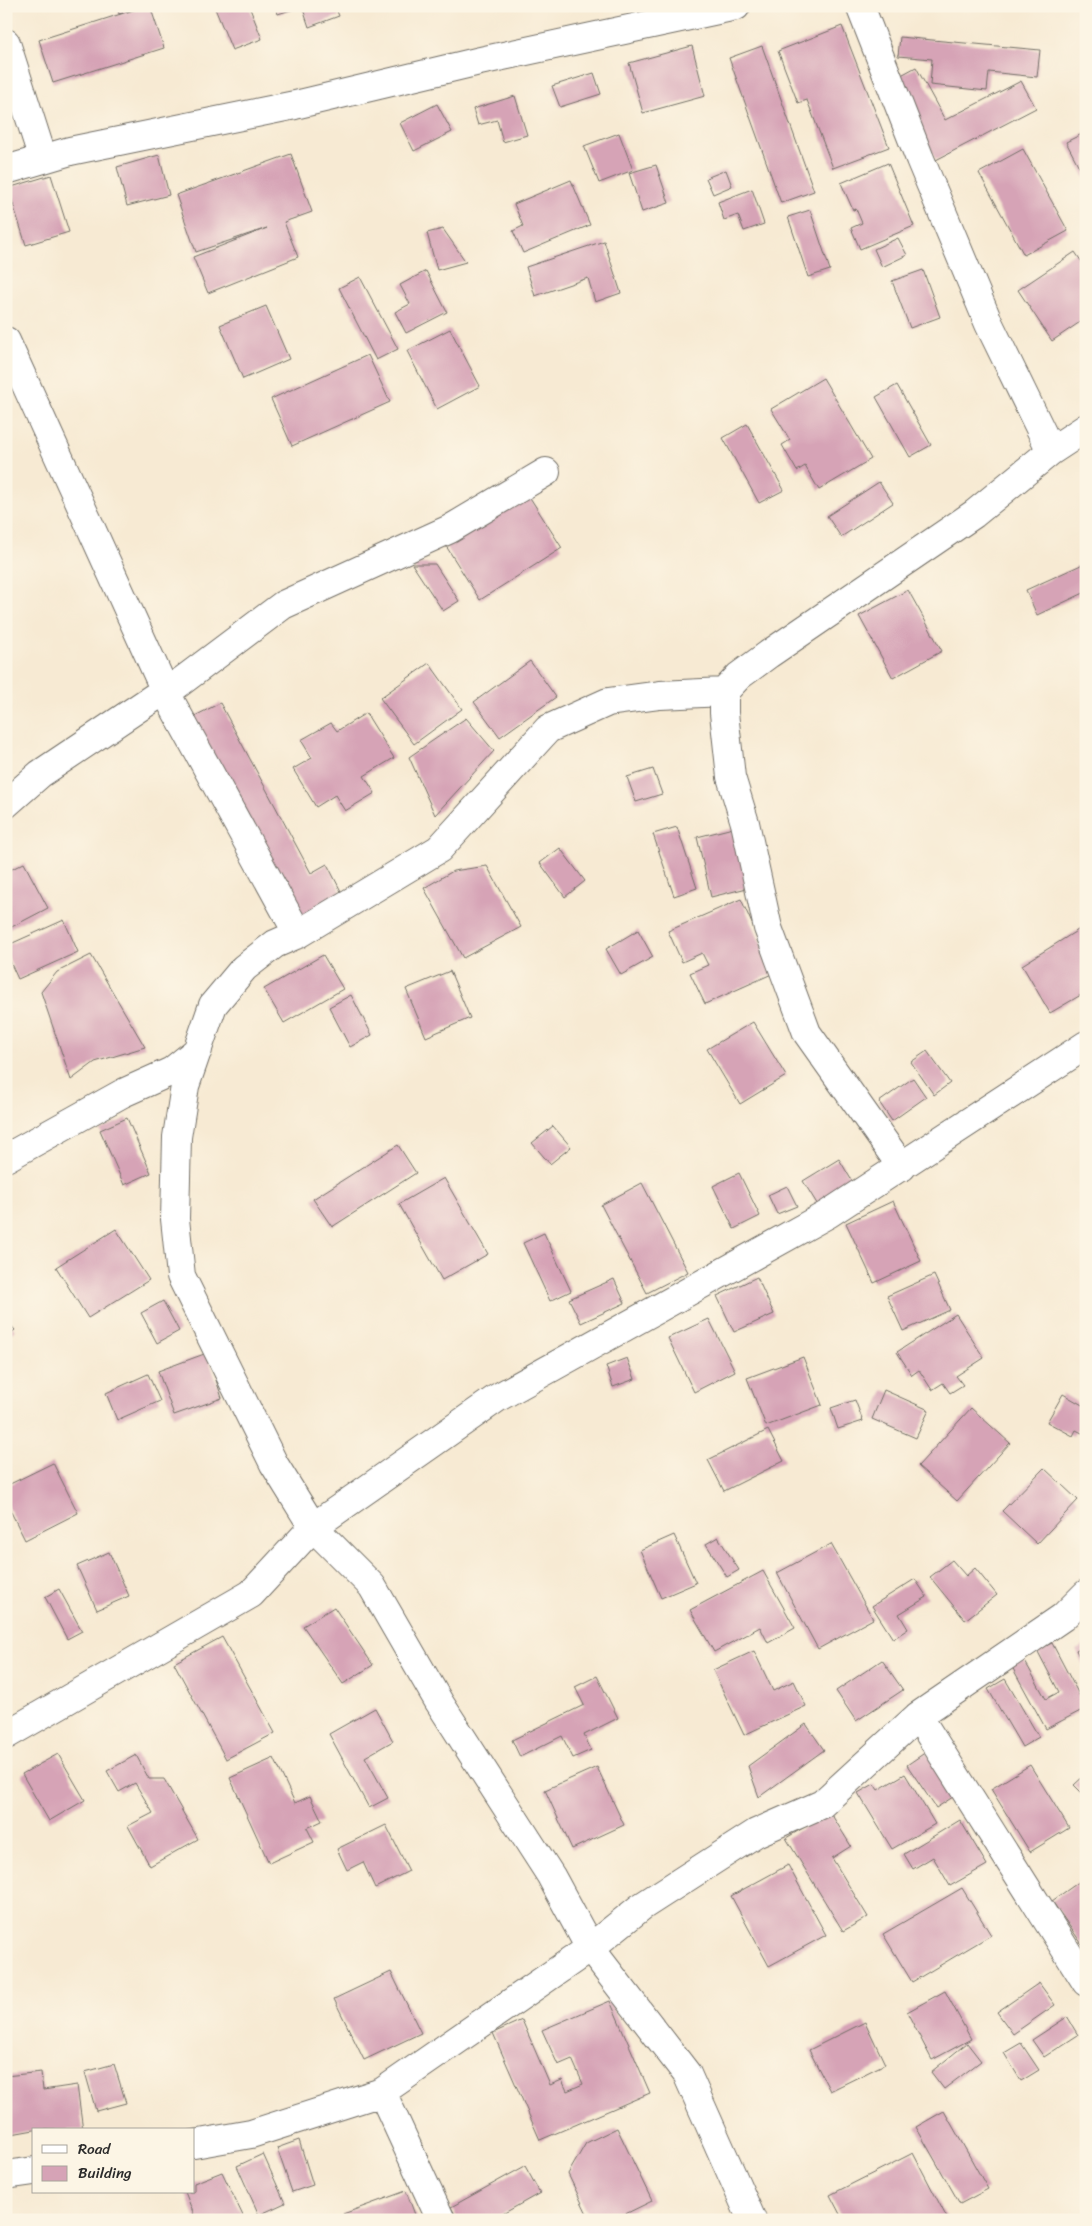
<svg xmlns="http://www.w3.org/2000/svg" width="1092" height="2226" font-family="Sriracha,sans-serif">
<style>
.building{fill:#d6a3b6}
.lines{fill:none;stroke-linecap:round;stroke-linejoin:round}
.street-casing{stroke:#726e66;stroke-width:30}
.street{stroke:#fff;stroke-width:28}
</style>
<rect width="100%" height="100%" fill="#fcf5e5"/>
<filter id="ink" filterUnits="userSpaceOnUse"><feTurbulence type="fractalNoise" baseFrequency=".02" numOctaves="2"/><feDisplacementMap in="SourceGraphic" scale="10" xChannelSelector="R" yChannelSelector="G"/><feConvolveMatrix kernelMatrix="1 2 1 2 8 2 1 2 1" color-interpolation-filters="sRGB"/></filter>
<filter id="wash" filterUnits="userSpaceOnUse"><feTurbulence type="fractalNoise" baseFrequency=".0096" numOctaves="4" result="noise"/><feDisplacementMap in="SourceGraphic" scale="20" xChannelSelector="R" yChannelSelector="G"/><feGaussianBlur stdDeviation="1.12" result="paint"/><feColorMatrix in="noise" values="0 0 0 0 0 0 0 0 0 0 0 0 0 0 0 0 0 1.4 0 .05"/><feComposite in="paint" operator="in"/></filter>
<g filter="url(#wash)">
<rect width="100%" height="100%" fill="#f7ead3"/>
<g id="blocks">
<!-- building -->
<path class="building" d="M117,6H142V7L119,14Z
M146,6H150L164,48L53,83L39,40Z
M214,6H249L262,39L232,50Z
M275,6H299L300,7L278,14Z
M302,6H335L339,16L309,27Z
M842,26L889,147L833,168L807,100L798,103L778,51Z
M900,37L1040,50L1037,77L989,72L987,91L930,85L932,59L898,56Z
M692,46L705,96L643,113L629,63Z
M762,46L814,191L781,203L729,58Z
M916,67L945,120L1021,81L1036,108L936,160L894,79Z
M594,73L601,94L560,107L552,86Z
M515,96L527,135L503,142L497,120L478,125L473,109Z
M437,104L452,132L414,151L400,123Z
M1086,132V180L1066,142Z
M619,133L633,170L599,183L584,146Z
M1023,149L1068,231L1024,255L979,173Z
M291,154L312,212L284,222L298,257L208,293L193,257L267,228L196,252L176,195Z
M159,155L169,195L127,206L117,167Z
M888,163L914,226L860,249L851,228L862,223L856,209L853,210L841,183Z
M656,165L669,203L642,212L629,173Z
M726,170L732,186L713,194L706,178Z
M51,175L69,232L26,245L8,188Z
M571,180L590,225L523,253L513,231L523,226L514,204Z
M752,189L764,224L744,231L738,215L724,220L718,202Z
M810,210L830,270L808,277L788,217Z
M443,229L466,262L437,270L427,233Z
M898,238L907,255L882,267L874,249Z
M604,241L621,293L595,302L588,278L535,296L526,267Z
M1075,252L1086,268V318L1052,341L1018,290Z
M923,270L940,317L910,328L892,281Z
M426,271L447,312L406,333L395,312L410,304L400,285Z
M360,277L398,349L376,360L339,288Z
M266,306L289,359L243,379L220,325Z
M450,329L480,386L437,409L407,351Z
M368,355L390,402L292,446L271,399Z
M823,378L871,459L819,490L805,466L797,471L782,445L790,440L771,409Z
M897,385L931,445L910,457L876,397Z
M747,424L784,490L759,503L723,438Z
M879,482L893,503L841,537L827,516Z
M527,493L562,548L480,600L446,546Z
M412,564H435L459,601L443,611Z
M1081,565L1086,575V592L1037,615L1026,590Z
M908,590L942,651L893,678L859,616Z
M530,661L556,697L500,737L474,702Z
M429,663L462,709L414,744L380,698Z
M220,703L311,873L327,864L345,899L300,922L191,718Z
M366,713L394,758L364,776L375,793L345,811L335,795L316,807L293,769L312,758L301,740L331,723L337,731Z
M466,718L494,751L435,815L409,757Z
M653,769L662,794L636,802L627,777Z
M677,827L697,888L674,896L653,834Z
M737,827L751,887L711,897L697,837Z
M560,848L585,881L565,897L540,863Z
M24,863L48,908L6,930V872Z
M487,866L521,927L463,958L424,888L453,871Z
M741,899L774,973L705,1004L690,973L708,965L702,953L682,962L668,931Z
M64,920L78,952L18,979L6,953V946Z
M1086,925V992L1050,1013L1022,965Z
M638,930L653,957L621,975L606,949Z
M91,955L145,1047L95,1062L71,1080L41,992L57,972Z
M323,955L343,989L284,1023L264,989Z
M450,971L470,1018L426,1037L406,989Z
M351,995L372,1035L350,1047L329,1007Z
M753,1022L786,1076L740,1104L707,1049Z
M927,1051L950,1083L934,1095L911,1062Z
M913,1078L926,1097L892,1121L879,1102Z
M127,1118L151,1173L124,1185L100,1130Z
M553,1126L571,1147L550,1164L532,1143Z
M398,1145L416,1173L332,1227L313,1199Z
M839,1159L855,1186L819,1207L803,1181Z
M739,1173L760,1216L734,1229L713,1186Z
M444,1178L488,1254L442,1280L399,1204Z
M642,1183L688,1272L647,1293L601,1205Z
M787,1186L797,1206L777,1214L768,1195Z
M893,1201L921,1261L874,1283L846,1223Z
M116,1229L149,1280L88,1318L56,1267Z
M544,1233L571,1291L550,1301L523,1243Z
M934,1275L950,1310L903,1331L887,1296Z
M757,1277L774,1314L734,1332L717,1296Z
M614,1279L625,1303L581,1323L569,1299Z
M163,1301L179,1331L157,1343L141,1313Z
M956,1314L984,1358L956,1376L963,1385L950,1393L943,1383L932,1390L919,1370L912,1375L897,1352Z
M709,1319L735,1371L694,1392L668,1338Z
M6,1320L15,1330L6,1337Z
M207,1353L222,1398L174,1415L158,1371Z
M803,1357L822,1405L766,1426L747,1378Z
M627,1358L635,1379L613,1387L606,1366Z
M148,1374L160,1401L117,1420L106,1393Z
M884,1390L929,1410L916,1438L872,1419Z
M1063,1394L1084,1406L1086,1404V1435L1076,1430L1073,1436L1047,1422Z
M855,1400L863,1421L838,1429L831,1408Z
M971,1408L1010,1443L957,1501L918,1466Z
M768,1430L784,1461L724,1491L708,1460Z
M53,1463L78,1513L25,1540L6,1502V1486Z
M1044,1468L1078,1500L1037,1544L1002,1511Z
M674,1535L696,1583L661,1598L640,1550Z
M718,1537L739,1570L727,1577L706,1544Z
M831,1544L873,1619L818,1649L777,1573Z
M109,1552L129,1596L97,1610L77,1566Z
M952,1560L966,1576L975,1568L997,1595L965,1620L930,1577Z
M763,1571L795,1628L768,1643L760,1627L714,1652L690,1610Z
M915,1579L927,1597L899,1614L908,1629L893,1639L872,1606Z
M59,1589L82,1631L67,1639L45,1597Z
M334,1607L373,1665L343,1684L303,1626Z
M222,1637L275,1733L226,1759L174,1663Z
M1052,1643L1086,1708L1046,1729L1011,1665L1023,1658L1046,1699L1059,1692L1037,1650Z
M1086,1645V1671L1076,1650Z
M754,1651L773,1691L794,1681L806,1706L744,1735L713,1670Z
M882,1660L903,1690L856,1721L836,1691Z
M597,1676L618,1718L584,1735L591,1750L573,1758L562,1736L520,1757L512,1740L584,1705L575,1687Z
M1005,1679L1039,1737L1022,1747L988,1689Z
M375,1708L393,1741L365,1757L388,1798L369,1808L329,1734Z
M806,1724L824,1750L759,1797L748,1766Z
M926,1752L956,1795L936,1808L907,1765Z
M58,1754L85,1800L49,1821L22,1774Z
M136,1755L149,1779H164L198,1839L150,1866L128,1826L153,1813L135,1783L119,1792L107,1771Z
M274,1758L295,1803L310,1796L322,1821L307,1828L314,1842L269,1863L230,1778Z
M1030,1765L1069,1828L1030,1852L991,1789Z
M597,1767L624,1825L572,1849L545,1790Z
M905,1774L935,1824L892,1849L858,1793L874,1784L878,1790Z
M1086,1774V1797L1074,1785Z
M830,1812L851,1846L832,1858L868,1917L843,1931L786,1838Z
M960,1820L987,1865L950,1886L933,1857L913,1869L904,1854Z
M386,1825L409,1871L375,1888L363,1862L347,1870L337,1849Z
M788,1865L826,1935L769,1966L731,1896Z
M1086,1877V1950L1052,1901Z
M962,1888L991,1935L912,1982L883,1934Z
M391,1972L421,2033L364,2060L334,1999Z
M1039,1983L1055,2005L1013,2034L997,2012Z
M945,1991L971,2039L932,2060L907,2012Z
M610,2001L650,2093L540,2140L493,2033L522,2020L550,2085L562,2080L567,2091L583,2084L572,2059L558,2065L542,2030Z
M1067,2017L1078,2035L1044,2057L1032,2040Z
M865,2022L885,2064L830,2091L809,2050Z
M967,2043L981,2061L944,2089L931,2072Z
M1021,2043L1039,2070L1021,2081L1004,2053Z
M114,2064L126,2103L96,2111L85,2072Z
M41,2072L43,2090L77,2085L83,2130H34L6,2135V2076Z
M944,2111L988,2189L960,2204L916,2127Z
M617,2128L652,2201L613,2220H590L568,2174L586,2143Z
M299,2140L313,2185L292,2192L277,2148Z
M913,2153L948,2220H843L830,2195Z
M263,2154L285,2203L259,2215L237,2166Z
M525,2166L540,2193L492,2220H458L451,2207Z
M222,2172L245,2220H196L185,2192H194V2183Z
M406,2191L417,2220H345L343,2214Z"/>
</g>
</g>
<g filter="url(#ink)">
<use href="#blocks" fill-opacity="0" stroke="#726e66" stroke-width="1"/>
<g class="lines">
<!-- street casing -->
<g class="street-casing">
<path id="street" d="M860,6L920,159L989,324L1051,451
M6,43L43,159
M6,170L70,151L295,105L480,61L736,6
M6,341L166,693L298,934
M724,692L660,695L608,702L548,729L439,849L298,934L275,944L244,968L213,1005L185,1086L177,1137L175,1219L181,1276L274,1464L313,1527L372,1586L439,1702L551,1876L590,1948L687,2074L752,2220
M6,804L40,774L162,692L166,693L283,605L450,529L546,472
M6,1158L123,1093L172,1071L198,1050
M902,1167L807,1033L768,928L745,823L731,777L724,713V692L739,676L769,654L974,514L1051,451L1086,428
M918,1716L1086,1982
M6,1735L251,1594L313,1527L497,1398L828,1214L1086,1045
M382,2092L441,2220
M194,2144L251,2134L382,2092L590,1948L641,1907L756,1833L822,1804L918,1716L1063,1617L1086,1594
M6,2175L34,2171"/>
</g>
<!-- street -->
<use href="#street" class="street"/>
</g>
</g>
<!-- margin -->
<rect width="1092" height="2226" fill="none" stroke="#fcf5e5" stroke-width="25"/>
<!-- legend -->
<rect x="32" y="2128" width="162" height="65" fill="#fcf5e5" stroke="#a8a49b"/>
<rect x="42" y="2145" width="25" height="8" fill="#ffffff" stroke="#a8a49b"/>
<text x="78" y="2154" font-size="15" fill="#2b2b2b">Road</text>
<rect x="42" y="2166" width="25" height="15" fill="#d6a3b6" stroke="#a8a49b"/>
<text x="78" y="2178" font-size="15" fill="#2b2b2b">Building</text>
</svg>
